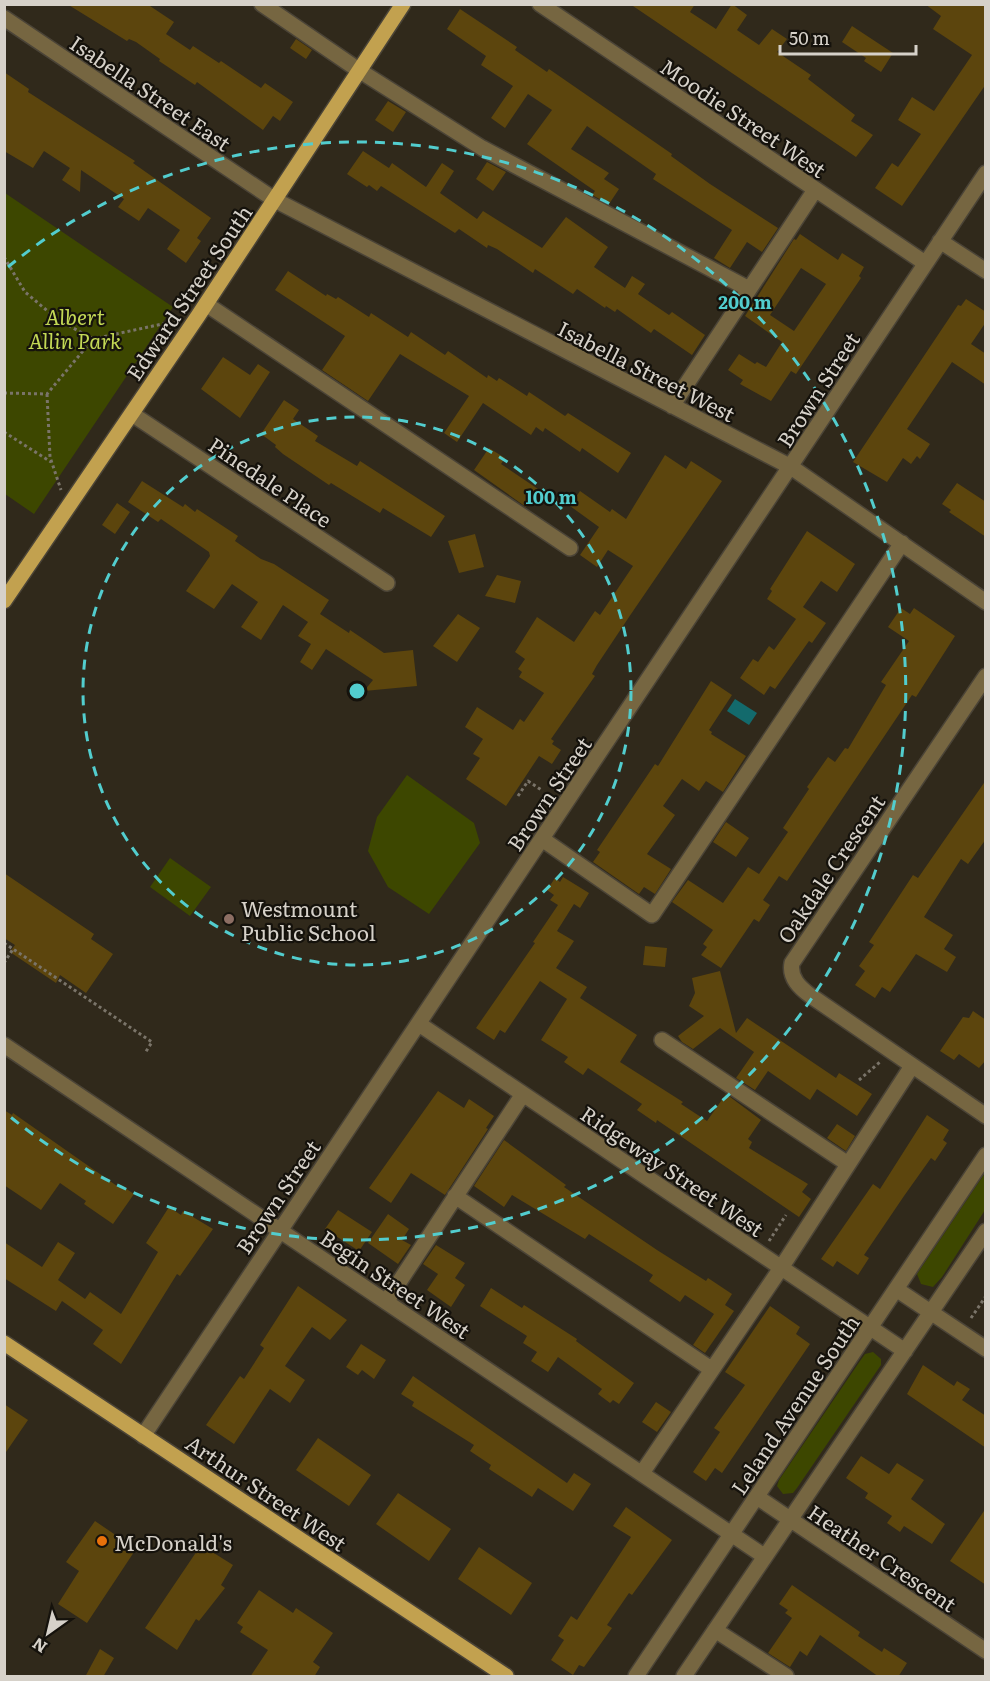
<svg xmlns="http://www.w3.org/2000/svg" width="990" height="1681" font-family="Literata,serif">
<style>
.green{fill:#3d4700}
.water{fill:#136a6c}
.building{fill:#5c450d;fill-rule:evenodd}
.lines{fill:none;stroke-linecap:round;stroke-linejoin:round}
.minor-casing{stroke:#4b4437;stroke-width:18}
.major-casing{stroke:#4b4437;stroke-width:18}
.path{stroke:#7a7469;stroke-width:3;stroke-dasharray:3 3;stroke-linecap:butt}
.minor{stroke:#766641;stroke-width:15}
.major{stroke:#c2a14f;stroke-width:15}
.ring{fill:none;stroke:#52cdce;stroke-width:3;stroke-dasharray:10 8}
.education-dot{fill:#8d6e63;stroke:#15120c;stroke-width:2}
.food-dot{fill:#e8710a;stroke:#15120c;stroke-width:2}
.labels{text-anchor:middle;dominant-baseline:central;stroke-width:4.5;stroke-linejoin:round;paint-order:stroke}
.street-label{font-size:21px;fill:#d6d1c9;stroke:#15120c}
.park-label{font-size:21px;font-style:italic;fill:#c3d855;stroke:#15120c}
.poi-label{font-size:21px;fill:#d6d1c9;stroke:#15120c;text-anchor:start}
.centre{fill:#52cdce;stroke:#15120c;stroke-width:3}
.ring-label{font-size:18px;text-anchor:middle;font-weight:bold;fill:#52cdce;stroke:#15120c;stroke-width:4.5;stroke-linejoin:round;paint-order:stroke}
</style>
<rect width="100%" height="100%" fill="#30291b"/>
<!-- green -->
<path class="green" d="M5,193L173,307L34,514L5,494Z
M407,775L474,823L480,843L429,914L388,887L368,851L377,817Z
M170,858L211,887L190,916L150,887Z
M985,1173V1210L942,1277L933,1287L921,1284L917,1274Z
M873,1352L881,1359V1365L797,1488L793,1493L783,1494L777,1486L779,1480L860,1361L865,1354Z"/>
<!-- water -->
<path class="water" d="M735,699L757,713L749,725L727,711Z"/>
<!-- building -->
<path class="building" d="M67,4H147L174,22L166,34L190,50L193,46L219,63L221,61L261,88L265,83L293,102L280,121L273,116L263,130L197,82L195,85L159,61L160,59L136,42L129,39L127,41Z
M630,4H695L690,12L716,29L732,4L747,15L737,30L759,45L772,29L787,39L777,52L811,75L808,79L855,115L851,121L873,135L856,157Z
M925,4H986V84L902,206L875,188L892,163L898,167L921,134L898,120L912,97L934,111L972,55L933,29L941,16Z
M460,9L517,47L515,50L547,72L549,69L672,154L671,156L710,184L778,228L762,252L747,242L730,268L714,258L732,230L653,179L656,174L587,126L571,149L609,173L604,179L619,189L609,204L592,195L595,191L527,144L552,110L528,94L505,128L491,118L513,86L481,65L486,56L447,29Z
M852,26L893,53L881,72L864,61L866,58L842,42Z
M296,39L312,50L306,59L290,48Z
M4,72L29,89L28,92L135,161L133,163L211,218L197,238L201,241L186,263L167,249L180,230L148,208L139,221L118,207L124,199L81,170L80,192L62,180L70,168L44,151L33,168L4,151Z
M388,101L406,112L393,132L375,120Z
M363,151L389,168L392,163L426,187L442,163L454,171L440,193L477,219L483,211L542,248L566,217L608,247L594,267L625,288L632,276L645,284L638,294L669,315L672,312L705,335L692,355L654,329L651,333L617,309L615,312L606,306L605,308L577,289L573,294L535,269L533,273L497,249L488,245L487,248L459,229L455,233L381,186L377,191L369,185L367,187L347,174Z
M487,162L506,172L493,191L476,179Z
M800,234L838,260L842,253L864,267L859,276L861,278L796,374L791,371L771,401L740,384L743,380L728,370L739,354L755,364L757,362L766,367L782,342L745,316L794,239L796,240ZM801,268L826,284L794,331L770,315Z
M288,271L326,296L327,294L336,299L338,297L369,317L371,313L408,337L411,332L445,355L448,351L487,378L488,375L497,381L499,378L527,396L529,392L565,416L568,413L631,453L618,473L582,448L580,452L545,428L543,432L536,427L531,435L483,403L457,442L444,433L469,396L400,354L368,401L322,370L345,336L275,290Z
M966,299L986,312V322L971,344L986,354V385L952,362L907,429L930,444L920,459L917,456L911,464L903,458L887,482L853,462L958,305L961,306Z
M223,357L250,375L258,364L270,372L240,418L201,389Z
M284,400L299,410L293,419L318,436L315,441L357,466L360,461L445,516L431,537L383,508L380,513L331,483L329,485L283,454L275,447L276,445L261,434Z
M489,448L505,458L501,464L538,489L526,507L474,470Z
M665,455L686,469L691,461L722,481L629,617L597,665L592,674L595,676L551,739L554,741L552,744L561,750L552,764L539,756L506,806L466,779L480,758L473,754L483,739L465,727L477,707L513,730L520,719L524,722L544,693L519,677L522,672L518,669L525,659L515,652L537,617L574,642L595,611L600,615L633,566L608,550L597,567L580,555L599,527L570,506L580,491L610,512L612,509L626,519Z
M142,481L183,507L185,504L195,512L197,509L238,536L235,541L261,559L274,564L329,600L320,614L349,633L350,630L384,653L413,650L417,686L364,691L373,680L326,649L312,670L300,662L311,644L298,636L308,622L283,605L261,640L241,627L258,602L232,584L214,609L186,591L210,556L209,552L161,519L158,522L128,502Z
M957,483L986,502V537L949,512L951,510L942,504Z
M117,503L130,512L115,534L102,525Z
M807,531L855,564L837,592L821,581L803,607L826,623L812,643L809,641L775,689L770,686L764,695L740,678L753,659L758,662L769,646L774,650L796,619L767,599L772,591L770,589Z
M475,534L484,567L459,573L448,541Z
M497,575L521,581L515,603L485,596Z
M901,608L910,614L914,608L955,636L916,697L912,695L787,881L779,876L763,900L770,905L759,922L754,919L721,968L701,955L707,947L703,944L713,930L672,902L688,880L723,903L748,867L759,874L788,832L783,828L809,789L807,787L828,757L835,762L845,748L848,749L886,685L881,682L909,641L888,627Z
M458,614L480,628L457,662L433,646Z
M711,681L732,695L709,730L712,732L711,734L746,756L723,792L706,781L699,791L682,779L663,806L675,815L647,854L671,869L655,894L644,887L639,894L593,862L600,852L597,850L655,764L658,766Z
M986,780V839L968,864L961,859L924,917L953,935L944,949L956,957L947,972L916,954L890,992L882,987L875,998L855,985L865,971L859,966L874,945L869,942L913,875L918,878Z
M726,822L749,838L736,857L713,842Z
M4,873L94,934L91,939L113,954L86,993L60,975L56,983L10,952L15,945L4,938Z
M563,877L589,893L580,908L574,904L557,931L574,941L556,968L587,987L580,998L637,1035L620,1062L683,1102L681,1104L707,1121L726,1094L761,1120L748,1139L752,1142L749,1148L808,1184L802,1192L811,1199L799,1217L657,1120L656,1123L637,1110L642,1104L588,1068L583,1075L564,1062L568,1057L541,1040L567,999L540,981L505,1033L500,1030L494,1040L476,1028L535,943L533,942L558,905L550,900L554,895L547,890L555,878L560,882Z
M645,946L667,948L665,967L643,965Z
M720,971L736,1033L747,1018L836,1078L839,1073L872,1094L857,1116L817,1089L810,1100L768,1071L755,1090L736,1078L754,1052L720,1028L693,1049L682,1042L678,1036L704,1016L689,1006L695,993L692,978Z
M973,1011L986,1020V1060L979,1068L959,1054L954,1060L940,1051L963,1017L969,1018Z
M438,1091L464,1108L469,1099L494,1116L486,1128L488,1129L445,1195L411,1173L391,1203L369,1188Z
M4,1110L12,1115L13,1113L117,1186L119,1184L134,1194L113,1224L84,1204L86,1201L60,1183L41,1210L4,1185Z
M927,1115L949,1130L943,1140L947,1143L935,1161L931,1158L904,1196L864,1255L869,1258L858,1275L837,1261L833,1267L821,1259L873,1184L880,1189Z
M837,1124L855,1136L846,1151L827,1138Z
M504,1140L566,1185L564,1187L657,1250L706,1281L708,1278L732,1294L725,1305L734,1311L705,1353L693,1345L714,1314L685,1295L680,1302L649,1281L653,1275L589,1234L585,1239L512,1195L504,1207L474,1186Z
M169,1207L181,1215L183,1211L213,1229L180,1276L177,1274L121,1364L93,1344L103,1330L62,1301L56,1311L4,1278V1242L42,1267L58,1242L75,1253L58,1280L85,1299L90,1292L121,1314L158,1252L146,1243Z
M338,1210L372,1232L359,1251L325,1229Z
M388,1214L409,1229L402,1240L411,1245L398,1264L368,1243Z
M436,1245L465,1263L455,1278L465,1285L451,1307L427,1290L438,1274L423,1264Z
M298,1286L347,1320L330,1340L312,1327L285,1366L305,1380L290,1403L270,1389L234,1444L206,1425L240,1376L244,1379L264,1348L260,1345Z
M491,1288L522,1308L524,1305L577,1339L576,1341L634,1383L619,1404L613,1400L610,1403L598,1394L602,1389L558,1357L548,1372L531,1361L537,1352L523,1343L527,1336L480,1306Z
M770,1306L800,1327L796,1334L810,1344L722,1473L715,1468L706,1481L693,1472L720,1432L714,1428L745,1385L725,1372Z
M361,1344L386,1360L374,1379L362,1370L358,1375L346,1367Z
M923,1365L954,1386L957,1381L970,1389L962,1400L986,1416V1448L907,1394Z
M413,1376L567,1483L574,1473L591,1484L573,1511L538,1488L532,1497L489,1469L491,1465L470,1451L474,1445L412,1406L414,1402L401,1394Z
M656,1402L671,1412L657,1432L642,1422Z
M4,1404L28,1420L4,1455Z
M318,1438L371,1475L349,1506L296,1470Z
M861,1456L889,1474L897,1463L924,1480L911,1499L945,1524L932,1544L904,1526L900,1532L887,1523L892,1516L865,1498L868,1493L846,1478Z
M398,1493L451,1529L429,1561L376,1524Z
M626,1507L672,1540L632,1595L629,1593L607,1625L612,1628L584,1667L579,1665L573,1675L551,1660L564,1640L558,1636L571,1616L577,1620L631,1537L613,1526Z
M986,1508V1585L950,1561Z
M95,1521L136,1549L87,1623L58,1604L79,1571L66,1562Z
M201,1545L233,1565L221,1585L225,1588L199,1621L196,1619L177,1650L145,1628Z
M479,1547L532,1583L511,1615L458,1579Z
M792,1585L860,1632L858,1636L882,1652L884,1648L907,1663L898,1677H879L820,1635L807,1656L800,1651L790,1667L768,1653L792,1618L785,1613L788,1610L779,1604Z
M259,1590L293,1613L296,1608L333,1633L313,1662L320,1667L314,1677H250L268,1650L240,1632L243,1627L237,1623Z
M100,1649L114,1658L103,1677H85Z"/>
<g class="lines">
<!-- minor casing -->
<g class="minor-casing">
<path id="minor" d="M262,4L360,71L482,148L749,289
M540,4L925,263
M4,18L275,200L791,467L986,602
M940,241L986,271
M206,304L570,548
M672,406L815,190
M132,414L387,583
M986,676L792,963C789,978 800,988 811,996L986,1116
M542,839L652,915L902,543
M419,1024L905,1351
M662,1040L848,1164
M4,1045L764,1556
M455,1196L711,1369
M896,1289L986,1349
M386,1302L523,1094
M143,1436L986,173
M642,1473L781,1268L912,1066
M757,1497L986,1651
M715,1630L786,1676
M636,1676L986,1155
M684,1676L986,1231"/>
</g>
<!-- major casing -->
<g class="major-casing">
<path id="major" d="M4,601L198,316L403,4
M4,1343L506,1676"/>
</g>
<!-- path -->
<path class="path" d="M4,257L25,292L57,319L93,339
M4,393L47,394L93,339L176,321
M47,394L50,457L61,490
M4,432L51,462
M518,796L528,781L543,791
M4,943L152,1042L145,1053
M4,963L13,949
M859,1080L880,1062
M769,1241L786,1215
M971,1318L986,1296"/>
<!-- minor -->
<use href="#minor" class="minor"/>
<!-- major -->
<use href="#major" class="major"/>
</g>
<!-- distance rings -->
<g class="ring">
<circle cx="357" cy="691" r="274"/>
<path d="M8 267A549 549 0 1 1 8 1115"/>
</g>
<!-- markers -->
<circle class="education-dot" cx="229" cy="919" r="6"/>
<circle class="food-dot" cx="102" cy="1541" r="6"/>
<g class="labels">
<!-- street labels -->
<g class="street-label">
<text transform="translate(151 92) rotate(34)">Isabella Street East</text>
<text transform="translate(744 117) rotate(34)">Moodie Street West</text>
<text transform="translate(188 292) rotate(-56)">Edward Street South</text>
<text transform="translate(647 370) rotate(27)">Isabella Street West</text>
<text transform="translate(817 389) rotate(-57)">Brown Street</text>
<text transform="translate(271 481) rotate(34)">Pinedale Place</text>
<text transform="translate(548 793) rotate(-56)">Brown Street</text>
<text transform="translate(830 868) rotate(-56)">Oakdale Crescent</text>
<text transform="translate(673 1170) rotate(34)">Ridgeway Street West</text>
<text transform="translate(277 1196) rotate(-56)">Brown Street</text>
<text transform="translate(396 1283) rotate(34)">Begin Street West</text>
<text transform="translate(794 1404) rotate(-56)">Leland Avenue South</text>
<text transform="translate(267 1492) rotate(34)">Arthur Street West</text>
<text transform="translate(883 1557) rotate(34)">Heather Crescent</text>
</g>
<!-- park labels -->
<g class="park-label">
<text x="75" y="315">Albert<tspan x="75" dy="24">Allin Park</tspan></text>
</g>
<!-- poi labels -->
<g class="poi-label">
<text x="241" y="907">Westmount<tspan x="241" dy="24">Public School</tspan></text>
<text x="114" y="1541">McDonald's</text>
</g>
</g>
<circle cx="357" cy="691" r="9" class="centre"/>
<g class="ring-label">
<text x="745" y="309">200 m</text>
<text x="551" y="504">100 m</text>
</g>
<!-- border -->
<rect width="990" height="1681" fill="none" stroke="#d6d1c9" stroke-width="12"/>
<!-- north arrow -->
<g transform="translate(48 1633) rotate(214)" stroke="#15120c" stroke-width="4.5" paint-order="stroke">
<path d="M0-4.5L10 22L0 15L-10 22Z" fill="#d6d1c9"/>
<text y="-9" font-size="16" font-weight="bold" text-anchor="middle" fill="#d6d1c9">N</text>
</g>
<!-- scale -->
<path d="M780 45v9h136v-9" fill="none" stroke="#d6d1c9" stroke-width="3"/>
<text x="789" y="45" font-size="18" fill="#d6d1c9" stroke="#15120c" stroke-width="4.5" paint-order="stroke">50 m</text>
</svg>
